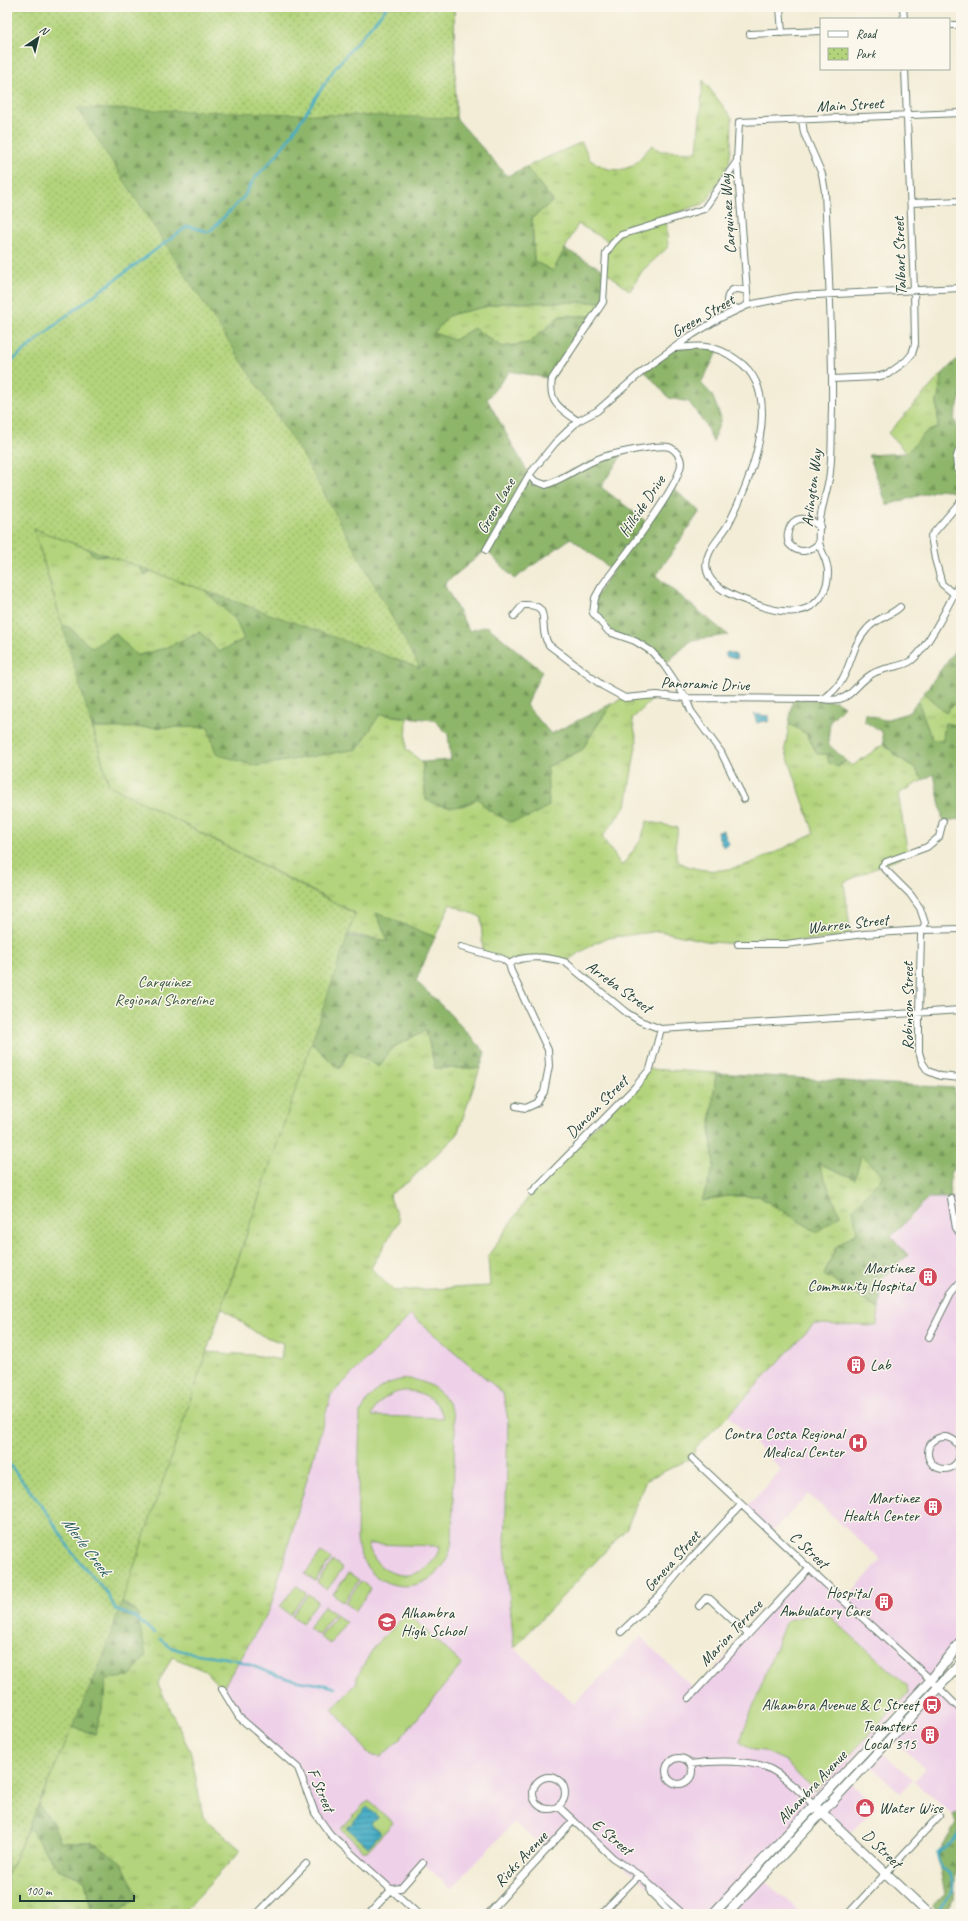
<svg xmlns="http://www.w3.org/2000/svg" width="968" height="1921" font-family="Caveat,sans-serif">
<style>
.built{fill:#eed0e8}
.grass{fill:url(#grass-tufts);stroke:#698858}
.forest{fill:url(#forest-firs);stroke:#567a50}
.park{fill:url(#park-dots);stroke:#698858}
.pitch{fill:#b3d47b;stroke:#698858;fill-rule:evenodd}
.water{fill:url(#water-rules);stroke:#32747c}
.lines{fill:none;stroke-linecap:round;stroke-linejoin:round}
.stream{stroke:#45acc4;stroke-width:2.5}
.street-casing{stroke:#697b6d;stroke-width:8}
.secondary-casing{stroke:#697b6d;stroke-width:11}
.street{stroke:#fff;stroke-width:6}
.secondary{stroke:#fff;stroke-width:9}
.labels{text-anchor:middle;dominant-baseline:central;stroke-width:3;stroke-linejoin:round;paint-order:stroke}
.street-label{font-size:16px;fill:#1f3d34;stroke:#fbf7ec}
.park-label{font-size:16px;fill:#3d5b42;stroke:#fbf7ec}
.poi-label{font-size:16px;fill:#1f3d34;stroke:#fbf7ec;text-anchor:end}
.water-label{font-size:17px;font-style:italic;fill:#2a5e5f;stroke:#fbf7ec}
</style>
<defs>
<pattern id="grass-tufts" width="24" height="20" patternUnits="userSpaceOnUse"><rect width="24" height="20" fill="#b3d47b"/><path d="M3 7l-1-3M5 7V3M7 7l1-3M15 17l-1-3M17 17v-4M19 17l1-3" fill="none" stroke="#91ad66"/></pattern>
<pattern id="forest-firs" width="22" height="20" patternUnits="userSpaceOnUse"><rect width="22" height="20" fill="#8eb66b"/><path d="M5 1l3.5 6h-7zM16 11l3.5 6h-7z" fill="#739559"/></pattern>
<pattern id="park-dots" width="8" height="8" patternUnits="userSpaceOnUse"><rect width="8" height="8" fill="#b3d47b"/><path d="M2 2h.1M6 6h.1" fill="none" stroke="#91ad66" stroke-width="1.8" stroke-linecap="round"/></pattern>
<pattern id="water-rules" width="6" height="5" patternUnits="userSpaceOnUse"><rect width="6" height="5" fill="#45acc4"/><path d="M0 2.5h6" fill="none" stroke="#398da0"/></pattern>
</defs>
<rect width="100%" height="100%" fill="#fbf7ec"/>
<filter id="ink" filterUnits="userSpaceOnUse"><feTurbulence type="fractalNoise" baseFrequency=".025" numOctaves="2"/><feDisplacementMap in="SourceGraphic" scale="8" xChannelSelector="R" yChannelSelector="G"/><feConvolveMatrix kernelMatrix="1 2 1 2 8 2 1 2 1" color-interpolation-filters="sRGB"/></filter>
<filter id="wash" filterUnits="userSpaceOnUse"><feTurbulence type="fractalNoise" baseFrequency=".012" numOctaves="4" result="noise"/><feDisplacementMap in="SourceGraphic" scale="16" xChannelSelector="R" yChannelSelector="G"/><feGaussianBlur stdDeviation="0.9" result="paint"/><feColorMatrix in="noise" values="0 0 0 0 0 0 0 0 0 0 0 0 0 0 0 0 0 1.4 0 .05"/><feComposite in="paint" operator="in"/></filter>
<g filter="url(#wash)">
<rect width="100%" height="100%" fill="#f3edd7"/>
<!-- built -->
<path class="built" d="M961,1193V1642L713,1914H683L613,1858L573,1821L546,1850L514,1822L451,1889L423,1863L401,1888L392,1889L320,1822L298,1768L239,1717L222,1689L270,1609L331,1395L411,1314L503,1393L508,1420L505,1546L514,1648L574,1704L641,1637L695,1690L809,1569L844,1601L881,1560L808,1494L771,1533L745,1509L781,1470L728,1416L814,1324L877,1326L883,1277L907,1255L891,1238L929,1198H951Z
M939,1688L961,1710V1810L953,1815L914,1781L925,1769L891,1738Z
M879,1749L913,1780L900,1793L867,1762Z
M850,1782L876,1807L847,1836L822,1813Z
M761,1877L802,1914H727Z"/>
<!-- grass -->
<path class="grass" d="M703,80L732,118L731,149L729,163L709,198L703,204L666,216L668,247L642,271L630,291L605,271L606,253L612,243L578,224L553,271L534,261L532,218L553,201L526,167L582,142L590,160L607,169L620,170L633,166L652,145L660,151L697,152Z
M603,302L593,316H560L529,343L502,347L474,328L454,340L433,334L449,315L502,303Z
M943,373L937,402L938,427L925,433L907,453L888,433Z
M34,529L86,548L95,556H109L206,591L235,619L244,639L219,652L200,632L165,648L136,656L114,633L92,649L69,627H63Z
M924,693L946,713L951,706L961,701V726L945,723L943,741L932,740L918,701Z
M657,695L632,719L637,740L626,806L602,837L622,866L641,840L647,821L678,828L675,848L678,862C725,886 772,853 814,833L785,749L789,724L807,734L817,754H827L829,763L838,767L846,761L852,766L884,744L899,758L914,767L923,780L898,794L908,854L844,882L851,936L827,939L738,944L711,942L658,931L608,938L595,943L565,962L530,959L509,964L483,954L481,917L450,904L435,937L377,914L389,941L348,934L355,913L109,785L93,728L208,727L379,714L407,718L406,749L422,762L426,800L467,805L478,798L487,809L547,767L582,750L594,730L613,703L625,698Z
M426,1030L435,1068H480L457,1135L408,1182L389,1195L399,1220L371,1268L394,1291L490,1286L488,1256L532,1192L650,1069L716,1073L710,1129L714,1165L702,1201L727,1196H758L817,1232L840,1215L818,1163L860,1154L884,1176L854,1209L857,1232L836,1247L824,1275L879,1309L877,1326L814,1324L728,1416L696,1447L692,1458L646,1480L627,1528L514,1648L505,1546L508,1420L503,1393L411,1315L331,1395L270,1609L222,1689L205,1671L172,1657L158,1684L191,1753L203,1817L241,1850L182,1914H120L121,1910L138,1896L92,1842H61L51,1820L38,1806L72,1727L95,1734L105,1698L106,1679L137,1613L122,1601L206,1352L254,1355L281,1360L283,1343L258,1334L222,1308L311,1042L339,1069L350,1050L392,1048Z
M29,1827L58,1869L85,1880L92,1914H7V1876Z"/>
<!-- forest -->
<path class="forest" d="M454,7L456,118L507,176L526,167L553,201L532,218L534,261L553,271L565,249L605,271L603,302L502,303L449,315L434,333L454,340L474,328L502,347L529,343L560,316H593L552,379L510,371L487,399L529,475L541,484L590,462L623,453L601,487L648,523L671,487L700,511L656,576L728,635L692,640L664,665L651,651L609,632L593,613L595,598L613,571L571,538L514,579L486,550L444,584L469,631L487,626L542,671L526,705L551,734L613,703L594,730L582,750L547,767L549,806L529,817L510,822L487,809L478,798C459,810 446,809 426,800L422,762L451,760L448,734L434,720L380,714L358,749L256,766L216,754L208,727L93,728L45,622L69,627L92,648L115,633L137,656L165,648L200,632L219,652L244,639L235,619L169,557L145,576L133,555L95,556L50,516L7,110Z
M707,347L718,351L701,383L712,395L721,418L713,442L706,426L689,402L669,398L644,370L673,348Z
M961,355V396L954,418L961,438V458L956,457L961,479V494L941,489L887,505L869,455L907,453L925,433L938,427L937,402L943,373Z
M961,642V701L951,706L946,713L924,693Z
M793,699L836,701L844,706L830,721L828,744L846,761L838,767L829,763L827,754H817L807,734L789,724Z
M918,701L932,740L943,741L945,723L961,726V819L943,821L934,774L923,780L914,767L899,758L884,744L882,732L864,721L865,713L884,720L908,713Z
M376,913L435,937L416,981L446,1010L485,1052L480,1068H435L426,1030L392,1048L379,1067L350,1050L339,1069L297,1029L325,933L388,941Z
M716,1073L954,1088L961,1128V1168L951,1171L949,1186L951,1198H928L891,1237L908,1255L883,1277L879,1309L824,1275L836,1247L857,1232L853,1209L883,1176L861,1155L855,1179L818,1163L840,1215L817,1232L758,1196H727L702,1201L714,1165L710,1129Z
M7,1426L104,1591L137,1613L146,1655L130,1677L106,1679L105,1698L95,1734L72,1727L53,1707L38,1806L51,1820L61,1842H92L121,1862L138,1896L121,1910L120,1914H92L85,1880L58,1869L29,1827Z
M961,1810V1851L957,1857L954,1899L944,1914H940L932,1906L945,1893L937,1855L956,1824L953,1815Z"/>
<!-- park -->
<path class="park" d="M7,7H454L456,118L77,108L305,459L420,668L34,529L109,785L355,914L104,1655L7,1876Z"/>
<!-- pitch -->
<path class="pitch" d="M409,1379C436,1382 454,1401 455,1428L452,1540C445,1603 360,1600 357,1537L360,1412L362,1411C370,1391 387,1380 409,1379ZM402,1391C421,1390 439,1399 443,1418L372,1416C376,1402 388,1394 402,1391ZM368,1544H369L440,1546C429,1586 378,1584 368,1544Z
M321,1552L331,1559L315,1581L305,1574Z
M333,1561L343,1568L327,1590L317,1582Z
M349,1573L359,1580L343,1602L333,1594Z
M361,1581L371,1589L355,1611L345,1603Z
M296,1585L306,1593L290,1615L280,1607Z
M308,1594L318,1601L302,1623L292,1616Z
M324,1606L334,1613L318,1635L308,1628Z
M818,1613L828,1615L907,1685L908,1693L816,1791L800,1777L786,1761L764,1751L753,1750L740,1741L785,1623L789,1620Z
M336,1615L346,1622L330,1644L320,1637Z
M406,1615L410,1616L462,1664L400,1739L381,1757L374,1756L368,1753L359,1740L332,1709L357,1682V1677L375,1645Z
M369,1801L393,1823L367,1851H364L341,1829L363,1805Z"/>
<!-- water -->
<path class="water" d="M728,652L736,655L737,659L727,657L725,654Z
M754,714L769,716L768,722L763,721L757,723Z
M723,830L729,844L723,847L717,833Z
M367,1807L378,1817L371,1824L381,1833L368,1847L347,1828Z"/>
<g class="lines">
<!-- stream -->
<path class="stream" d="M7,365L66,316L188,226L209,232L243,198L255,178L275,157L290,137L335,68L387,7
M7,1461L48,1514L73,1554L107,1593L116,1610L135,1617L154,1633
M160,1639C179,1658 214,1653 239,1661C257,1667 275,1676 294,1680C308,1684 322,1682 335,1688
M936,1914L953,1889V1881L950,1874L941,1868L937,1854L953,1841L961,1829"/>
</g>
</g>
<g filter="url(#ink)">
<g class="lines">
<!-- street casing -->
<g class="street-casing">
<path id="street" d="M780,7L782,33
M903,7L904,19
M949,25H961
M750,34L821,31
M911,203L961,201
M748,305L737,161L739,122L961,113
M738,309L731,306L727,301C728,289 735,287 746,291
M673,348C683,348 696,345 706,347C717,348 729,354 737,360C787,393 750,481 729,523C721,538 702,553 707,571C711,588 735,597 750,602C772,611 803,620 820,598C825,591 828,583 828,574C829,562 821,553 819,542C817,522 825,499 829,479C833,456 831,431 832,408C833,336 828,264 825,192L822,174L804,133L802,120
M832,379L876,377L888,374L906,361L912,354L915,344L914,290L905,69
M578,421C560,409 548,402 552,379L603,302L606,253L613,243L621,235L704,209L737,161
M961,446C953,462 957,463 961,479
M529,475L535,481L546,485C566,478 583,464 603,457C615,453 659,444 669,447C675,449 681,457 681,463C681,486 617,565 601,587L595,598L593,613L609,632L635,641L651,651L664,665L686,698L691,711L721,752L744,799
M819,543C810,552 799,555 789,544C784,531 793,514 809,520C813,521 816,524 820,527
M486,550L529,475L555,443L578,421L597,411L651,364L692,335L720,318L748,305L794,296L961,288
M954,594L942,584L935,559L931,536L961,501
M514,616L523,605C555,603 536,627 549,645L603,686L625,698L657,695L686,698L823,699C854,679 846,652 867,629C876,618 889,617 900,607
M823,699C852,704 852,686 872,674C883,667 898,668 909,662C926,653 952,598 961,580
M943,821L939,837L927,847L886,862L882,866L910,894L920,908L925,923L921,935L919,1013V1052L922,1062L928,1071L940,1076L961,1078
M738,944H786L864,934L923,930L961,929
M461,947L503,959L509,964
M516,1106L526,1108L537,1103L544,1092L549,1066L548,1050L511,971L509,964C524,954 549,957 565,962L627,1013L640,1021L661,1029L961,1010
M532,1192L635,1087L650,1069L661,1029
M951,1198L956,1228L961,1235
M929,1337L951,1293L961,1281
M928 1453a16 16 0 1 1 32 0a16 16 0 1 1-32 0Z
M692,1458L844,1601L931,1680L961,1710
M699,1606L706,1598L710,1599L748,1634
M621,1632L660,1595L683,1567L741,1505
M222,1689L239,1717L298,1768L315,1813L330,1834L418,1914
M689,1698L809,1569
M666 1771a13 13 0 1 1 26 0a13 13 0 1 1-26 0Z
M690,1764C712,1761 753,1759 772,1770C788,1779 802,1794 815,1806
M533 1793a16 16 0 1 1 32 0a16 16 0 1 1-32 0Z
M558,1806L613,1858L639,1875L683,1914
M650,1886L651,1893L672,1914
M257,1914L306,1864
M369,1914L392,1889L401,1888L423,1863
M488,1914L573,1821
M601,1914L639,1875
M848,1914L939,1816"/>
</g>
<!-- secondary casing -->
<g class="secondary-casing">
<path id="secondary" d="M818,1809L929,1914
M713,1914L931,1680L961,1642
M727,1914L961,1663"/>
</g>
<!-- street -->
<use href="#street" class="street"/>
<!-- secondary -->
<use href="#secondary" class="secondary"/>
</g>
</g>
<!-- icons -->
<defs>
<g id="building-disc" transform="scale(1)"><circle r="9.5" fill="#d1495b" stroke="#fbf7ec"/><path d="M-4-6H4V6H1V3H-1V6H-4ZM-2.5-4.3h1.7v1.8h-1.7ZM.8-4.3h1.7v1.8H.8ZM-2.5-1h1.7V.8h-1.7ZM.8-1h1.7V.8H.8Z" fill="#fff"/></g>
<g id="hospital-disc" transform="scale(1)"><circle r="9.5" fill="#d1495b" stroke="#fbf7ec"/><path d="M-5-5h3v3.5h4V-5h3V5h-3V1.5h-4V5h-3Z" fill="#fff"/></g>
<g id="school-disc" transform="scale(1)"><circle r="9.5" fill="#d1495b" stroke="#fbf7ec"/><path d="M0-5L7-2L0 1L-7-2ZM-4 1L0 2.5L4 1V4Q0 6-4 4Z" fill="#fff"/></g>
<g id="bus-disc" transform="scale(1)"><circle r="9.5" fill="#d1495b" stroke="#fbf7ec"/><path d="M-5-6H5V4H4V6H2V4H-2V6H-4V4H-5ZM-3.5-4V0h7V-4ZM-3.5 1.2v1.5H-2V1.2ZM2 1.2v1.5H3.5V1.2Z" fill="#fff"/></g>
<g id="shop-disc" transform="scale(1)"><circle r="9.5" fill="#d1495b" stroke="#fbf7ec"/><path d="M-5-2.5h2.3a2.7 3.5 0 0 1 5.4 0H5L5.5 6h-11ZM-1.5-2.5h3a1.5 2.3 0 0 0-3 0Z" fill="#fff"/></g>
</defs>
<g fill-rule="evenodd">
<use href="#building-disc" x="928" y="1277"/>
<use href="#building-disc" x="856" y="1365"/>
<use href="#hospital-disc" x="858" y="1443"/>
<use href="#building-disc" x="933" y="1507"/>
<use href="#building-disc" x="884" y="1602"/>
<use href="#school-disc" x="387" y="1622"/>
<use href="#bus-disc" x="932" y="1705"/>
<use href="#building-disc" x="930" y="1735"/>
<use href="#shop-disc" x="865" y="1808"/>
</g>
<g class="labels">
<!-- street labels -->
<g class="street-label">
<text transform="translate(850 105) rotate(-3)">Main Street</text>
<text transform="translate(728 214) rotate(-94)">Carquinez Way</text>
<text transform="translate(900 256) rotate(-92)">Talbart Street</text>
<text transform="translate(703 316) rotate(-30)">Green Street</text>
<text transform="translate(812 488) rotate(-83)">Arlington Way</text>
<text transform="translate(496 506) rotate(-60)">Green Lane</text>
<text transform="translate(642 506) rotate(-56)">Hillside Drive</text>
<text transform="translate(705 684) rotate(2)">Panoramic Drive</text>
<text transform="translate(848 924) rotate(-6)">Warren Street</text>
<text transform="translate(619 987) rotate(36)">Arreba Street</text>
<text transform="translate(908 1006) rotate(-90)">Robinson Street</text>
<text transform="translate(597 1107) rotate(-45)">Duncan Street</text>
<text transform="translate(809 1550) rotate(43)">C Street</text>
<text transform="translate(672 1561) rotate(-48)">Geneva Street</text>
<text transform="translate(731 1633) rotate(-47)">Marion Terrace</text>
<text transform="translate(812 1787) rotate(-47)">Alhambra Avenue</text>
<text transform="translate(321 1790) rotate(67)">F Street</text>
<text transform="translate(612 1837) rotate(40)">E Street</text>
<text transform="translate(882 1849) rotate(44)">D Street</text>
<text transform="translate(521 1859) rotate(-47)">Ricks Avenue</text>
</g>
<!-- park labels -->
<g class="park-label">
<text x="164" y="982">Carquinez<tspan x="164" dy="18">Regional Shoreline</tspan></text>
</g>
<!-- poi labels -->
<g class="poi-label">
<text x="914" y="1268">Martinez<tspan x="914" dy="18">Community Hospital</tspan></text>
<text x="870" y="1365" text-anchor="start">Lab</text>
<text x="844" y="1434">Contra Costa Regional<tspan x="844" dy="18">Medical Center</tspan></text>
<text x="919" y="1498">Martinez<tspan x="919" dy="18">Health Center</tspan></text>
<text x="870" y="1593">Hospital<tspan x="870" dy="18">Ambulatory Care</tspan></text>
<text x="401" y="1613" text-anchor="start">Alhambra<tspan x="401" dy="18">High School</tspan></text>
<text x="918" y="1705">Alhambra Avenue &amp; C Street</text>
<text x="916" y="1726">Teamsters<tspan x="916" dy="18">Local 315</tspan></text>
<text x="879" y="1808" text-anchor="start">Water Wise</text>
</g>
<!-- water labels -->
<g class="water-label">
<text transform="translate(86 1546) rotate(53)">Merle Creek</text>
</g>
</g>
<!-- margin -->
<rect width="968" height="1921" fill="none" stroke="#fbf7ec" stroke-width="24"/>
<!-- legend -->
<rect x="820" y="18" width="130" height="52" fill="#fbf7ec" stroke="#a3ada2"/>
<rect x="828" y="31" width="20" height="6" fill="#ffffff" stroke="#a3ada2"/>
<text x="856" y="38" font-size="12" fill="#1f3d34">Road</text>
<rect x="828" y="48" width="20" height="12" fill="url(#park-dots)" stroke="#a3ada2"/>
<text x="856" y="58" font-size="12" fill="#1f3d34">Park</text>
<!-- north arrow -->
<g transform="translate(38 38) rotate(35)" stroke="#fbf7ec" stroke-width="3" paint-order="stroke">
<path d="M0-3L7 15L0 10L-7 15Z" fill="#1f3d34"/>
<text y="-6" font-size="11" font-weight="bold" text-anchor="middle" fill="#1f3d34">N</text>
</g>
<!-- scale -->
<path d="M20 1895v6h114v-6" fill="none" stroke="#1f3d34" stroke-width="2"/>
<text x="26" y="1895" font-size="12" fill="#1f3d34" stroke="#fbf7ec" stroke-width="3" paint-order="stroke">100 m</text>
</svg>
